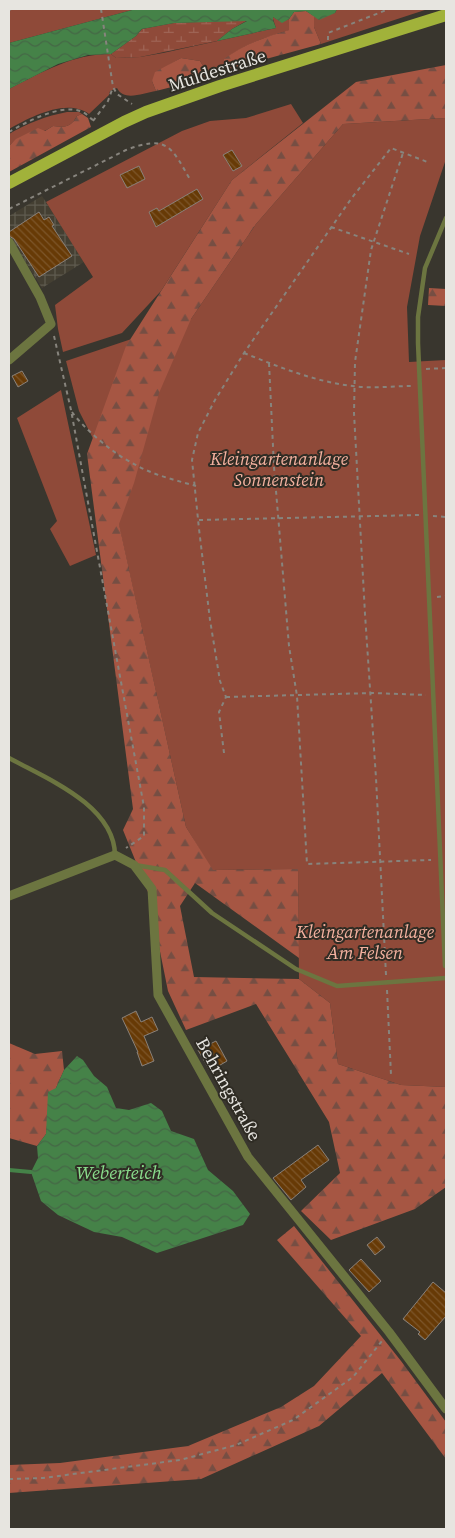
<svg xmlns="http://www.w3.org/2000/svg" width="455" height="1538" font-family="'Source Serif 4',serif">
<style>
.industrial{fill:url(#industrial-grid)}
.green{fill:#8f4a39}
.forest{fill:url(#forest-firs)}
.wetland{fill:url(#wetland-marsh)}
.water{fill:url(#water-waves)}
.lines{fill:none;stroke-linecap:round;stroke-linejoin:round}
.stream{stroke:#458248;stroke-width:4}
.building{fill:url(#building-back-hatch);stroke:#89817a}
.path{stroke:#87847d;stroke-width:2;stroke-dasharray:4 4;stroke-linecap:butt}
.service{stroke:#6c7540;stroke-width:4.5}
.minor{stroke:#6c7540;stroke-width:9}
.primary{stroke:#a1b23a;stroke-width:12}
.labels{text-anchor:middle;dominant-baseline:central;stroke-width:4;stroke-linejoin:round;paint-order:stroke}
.street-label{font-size:18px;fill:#e7e5e0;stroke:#2f2c24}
.park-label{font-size:18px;font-style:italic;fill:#f4b19f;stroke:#2f2c24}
.water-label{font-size:19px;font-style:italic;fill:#8add8c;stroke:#2f2c24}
</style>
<defs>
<pattern id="industrial-grid" width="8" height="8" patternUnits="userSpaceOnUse" patternTransform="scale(1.25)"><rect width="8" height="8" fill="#443f32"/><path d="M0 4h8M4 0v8" fill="none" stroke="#5f5b4f"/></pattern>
<pattern id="forest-firs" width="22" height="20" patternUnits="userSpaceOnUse" patternTransform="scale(1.25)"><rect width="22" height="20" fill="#a65643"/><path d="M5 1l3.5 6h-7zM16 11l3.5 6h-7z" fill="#764e43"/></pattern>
<pattern id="wetland-marsh" width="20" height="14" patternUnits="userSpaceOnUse" patternTransform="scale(1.25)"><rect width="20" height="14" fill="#8f4a39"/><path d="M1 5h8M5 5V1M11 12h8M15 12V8" fill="none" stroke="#9f6455"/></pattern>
<pattern id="water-waves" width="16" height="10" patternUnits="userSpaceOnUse" patternTransform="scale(1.25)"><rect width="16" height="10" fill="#458248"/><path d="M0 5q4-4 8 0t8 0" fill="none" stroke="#456746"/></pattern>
<pattern id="building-back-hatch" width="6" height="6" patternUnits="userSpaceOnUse" patternTransform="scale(1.25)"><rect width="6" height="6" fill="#673a06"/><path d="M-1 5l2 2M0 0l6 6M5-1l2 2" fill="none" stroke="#7d562a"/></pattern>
</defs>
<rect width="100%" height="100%" fill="#39362e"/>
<!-- industrial -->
<path class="industrial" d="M42,196L84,262L42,288L9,236V216Z"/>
<!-- green -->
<path class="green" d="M9,9H136L9,43Z
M337,9H428L321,44L314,27V16L335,13Z
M273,17L282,22L289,19L290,30C267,37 244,44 225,59V70L195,81L198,74L205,69L200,61L181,58L169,65L152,81L156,91C143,93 124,102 117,88L110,91L109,95L89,114C66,98 31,117 9,129V89C43,72 72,54 111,54L116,58L140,57L163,53L276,28L273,19Z
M291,104L303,123L232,180L161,291L122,333L63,352L58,329L55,305L93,277L46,202L182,131L210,121L246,118Z
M67,112H79L82,114L77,116C71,127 65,128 53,126C38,137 24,131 9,146V134C28,123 46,116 67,112Z
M446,118V159L420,236L407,307L409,362L446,360V1087L401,1085L338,1064L330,1003L299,979L298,869L212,870L186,827L105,462L79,411L66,361L191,319L256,224L343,124Z
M61,390L96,555L70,566L50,529L57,521L17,418Z"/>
<!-- forest -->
<path class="forest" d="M306,11L314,16V27L321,44L225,70L224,59C244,44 266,37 289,30V19L294,12Z
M181,58L200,61L205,69L198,74L195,81L156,91L152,81L155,72Z
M446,65V118L343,124L256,224L191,319L159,393L134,483L119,524L186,827L213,870L298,869L299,958L195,883L180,906L194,977L299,979L330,1003L338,1064L401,1085L446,1087V1187L415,1209L331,1240L301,1211L340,1173L329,1122L256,1004L186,1030L168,991L148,892L123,830L133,809L87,454L126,346L232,180L356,82Z
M82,114L88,118L91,127L9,172V146L16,139L38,128L45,131L53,126C65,128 71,127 77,116Z
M429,288L446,289V306L428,305Z
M9,1043L35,1054L62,1051L64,1070L56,1088L48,1116L46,1134L37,1146L9,1138Z
M294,1226L401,1361L446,1422V1459L382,1373L319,1426L201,1479L9,1493V1465L60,1463L188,1446L281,1407L314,1386L361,1336L277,1240Z"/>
<!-- wetland -->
<path class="wetland" d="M248,20L232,29L217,41L140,57L116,58L111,54L136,36L142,29L174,23Z"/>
<!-- water -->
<path class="water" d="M136,9H337L335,13L319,20L306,11L294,12L289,19L282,23L273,17V20L276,28L217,41L232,29L247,21L174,23L142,29L136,36L111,54L88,55L58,64L9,89V43Z
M77,1056L83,1060L94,1076L107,1087L116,1108L129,1110L151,1103L162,1111L171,1131L194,1139L208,1170L233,1191L250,1214L243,1225L157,1253L122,1237L94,1232L58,1215L41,1201L31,1172L38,1158L37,1146L46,1134L48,1092L56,1088L64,1070Z"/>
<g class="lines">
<!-- stream -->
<path class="stream" d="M9,1170L31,1172"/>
</g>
<!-- building -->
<path class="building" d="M232,150L242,166L233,171L223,155Z
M139,166L145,179L127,188L120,175Z
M197,189L203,199L156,227L149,212L157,208L159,211Z
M39,212L44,220L49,217L54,225L52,226L72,256L39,277L14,239L9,236V232Z
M22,371L28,381L18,387L12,376Z
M136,1011L141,1022L152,1017L158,1030L144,1036L154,1061L142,1066L137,1052H138L122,1018Z
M216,1041L227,1061L210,1071L198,1050Z
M318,1145L329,1160L301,1180L306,1187L291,1200L273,1178Z
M377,1237L385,1247L375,1255L367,1245Z
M361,1259L381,1281L369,1292L349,1270Z
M433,1282L446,1293V1316L425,1340L418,1334L420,1332L403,1319Z"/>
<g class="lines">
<!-- path -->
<path class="path" d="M101,9L113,87L117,94L132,104
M9,10L11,9
M328,40V33L389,9
M93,121L108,101L113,87
M9,132C26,122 60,104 80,111C86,113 89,117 93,120
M9,209L126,150C168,134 171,147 191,181
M331,227L409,254
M54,336L71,410L144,807V836L126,848
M244,353C279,367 316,382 353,386C372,389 392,386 411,386
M269,363L274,467L289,646L297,696L307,864L431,860
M426,369L446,368
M72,412C85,430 114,454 134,464C153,475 175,480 196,486
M433,516L446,517
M199,520L419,515
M437,597L446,596
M226,697L372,693L426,695
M224,753L219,712L226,697L220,681L210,620L199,529L192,460L198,433L215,400L244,353L351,199L391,148L430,163
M386,975L376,778L365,614L354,413L355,362L371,250L403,153
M387,990L391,1075
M9,1479L43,1478L180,1460L236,1445L293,1420L353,1377L382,1341"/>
<!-- service -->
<path class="service" d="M9,758C47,779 114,805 115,855
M135,865L165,870L212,913L296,969L337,986L446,978
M445,966L418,343V317L425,268L446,218"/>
<!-- minor -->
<path class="minor" d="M9,242L40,297L51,324L9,360
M9,896L115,855L134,865L152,889L158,995L248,1157L389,1332L446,1409"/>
<!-- primary -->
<path class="primary" d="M9,183L124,122L146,112L220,86L446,15"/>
</g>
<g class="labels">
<!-- street labels -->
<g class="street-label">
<text transform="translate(217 70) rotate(-18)">Muldestraße</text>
<text transform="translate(229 1089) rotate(61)">Behringstraße</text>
</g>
<!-- park labels -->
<g class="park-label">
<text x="279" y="458">Kleingartenanlage<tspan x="279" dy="21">Sonnenstein</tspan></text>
<text x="365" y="931">Kleingartenanlage<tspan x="365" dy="21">Am Felsen</tspan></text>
</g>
<!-- water labels -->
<g class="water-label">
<text x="119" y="1172">Weberteich</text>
</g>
</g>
<!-- border -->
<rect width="455" height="1538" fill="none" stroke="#e7e5e0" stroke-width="20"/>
</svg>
